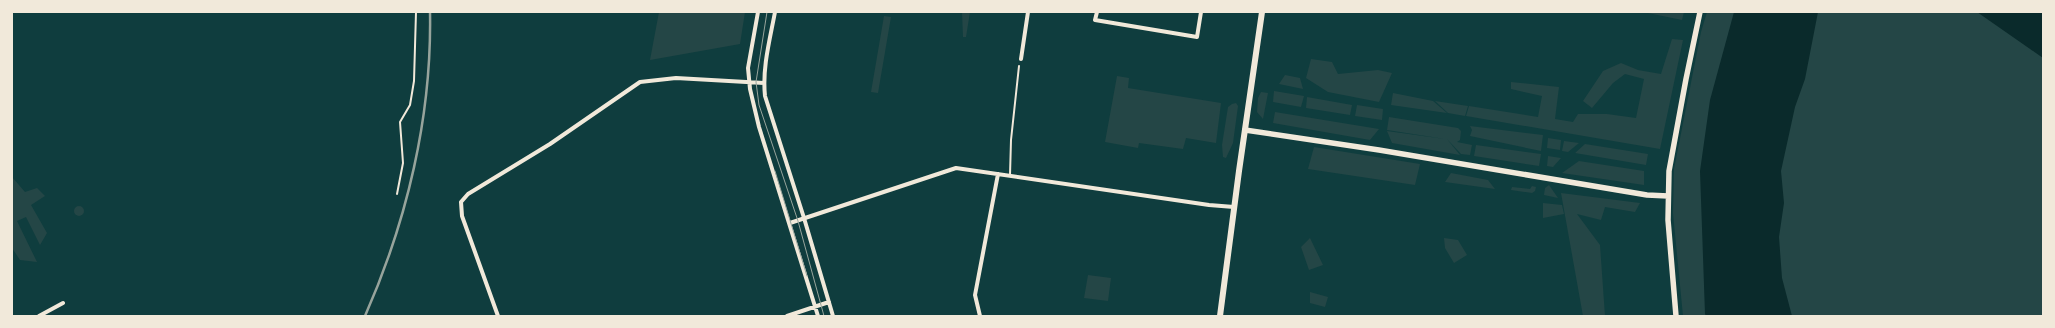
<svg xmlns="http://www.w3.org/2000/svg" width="2055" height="328" font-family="'Roboto Serif',serif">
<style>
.green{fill:#244646}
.water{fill:#0a2a2b}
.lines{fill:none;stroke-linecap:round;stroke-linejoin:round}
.service{stroke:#f1e9da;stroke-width:2}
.minor{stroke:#f1e9da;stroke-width:4}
.tertiary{stroke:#f1e9da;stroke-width:5.5}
.secondary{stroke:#f1e9da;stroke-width:6}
.tram{stroke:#97a49c;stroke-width:1}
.rail{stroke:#97a49c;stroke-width:2.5}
</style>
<rect width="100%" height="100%" fill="#0f3d3e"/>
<!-- green -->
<path class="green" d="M659,12H745L740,44L650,60Z
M962,12H970L966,37H963Z
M1643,12H1684L1682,20Z
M1707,12H2043V316H1683L1673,213L1674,169L1701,32Z
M884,16L891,17L878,93L871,92Z
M1672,39L1683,40L1660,149L1466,116L1469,106L1538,117L1542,96L1511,89V82L1559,87L1555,119L1573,122L1578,114H1607L1636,118L1644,79L1625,74L1613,83L1592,108L1583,101L1603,71L1621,63L1638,70L1661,74Z
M1311,59L1332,62L1338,74L1378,70L1392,73L1379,102L1328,92L1306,78Z
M1285,75L1300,78L1303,89L1279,84Z
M1117,76L1129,78L1128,88L1221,103L1216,143L1186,138L1183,149L1139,143L1138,148L1105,142Z
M1274,91L1304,96L1301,107L1273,102Z
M1261,92L1268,93L1263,119L1257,112L1258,98Z
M1393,93L1433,101L1447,113L1391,105Z
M1307,97L1352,105L1350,115L1306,108Z
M1435,101L1468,106L1465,116L1448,113Z
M1236,103L1238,106L1233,143L1226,158L1223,157L1222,145L1228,107L1232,104Z
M1357,105L1383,109L1382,120L1355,116Z
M1275,112L1379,129L1370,140L1273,123Z
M1389,117L1458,128L1461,131L1460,140L1457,142L1472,145L1470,155L1461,154L1447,139L1460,155L1392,143L1387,131L1445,139L1387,130Z
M1470,126L1543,135L1541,151L1470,136L1472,130Z
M1548,138L1561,140L1560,150L1547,148Z
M1564,141L1579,143L1568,152L1562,151Z
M1585,144L1648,154L1646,165L1575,153Z
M1476,145L1541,154L1539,166L1474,156Z
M1314,147L1420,164L1415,185L1308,169Z
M1548,156L1561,158L1553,167L1547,166Z
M1579,161L1644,171V185L1562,173Z
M1451,173L1488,180L1495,189L1445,182Z
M12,177L25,192L37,188L45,196L31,205L47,233L40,245L26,217L17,221L37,262L20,260L12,248Z
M1549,185L1558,198L1544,195L1545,188Z
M1532,186L1536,187L1535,191L1532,193L1511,190L1512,187L1530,189Z
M1561,193L1640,203L1635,212L1605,207L1601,220L1577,214L1600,245L1605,316H1583Z
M1543,203L1562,205L1564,214L1543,218Z
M74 211a5 5 0 1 1 10 0a5 5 0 1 1-10 0Z
M1310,238L1323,265L1309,270L1301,247Z
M1444,238L1458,240L1467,255L1454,263L1445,248Z
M1088,275L1111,278L1108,301L1084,298Z
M1310,292L1328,297L1325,307L1310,303Z"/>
<!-- water -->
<path class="water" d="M1734,12H1818L1805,79L1795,107L1781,171L1784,203L1779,237L1782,278L1792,316H1706L1705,314L1700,171L1710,100Z
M1977,12H2043V58Z"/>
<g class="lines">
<!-- service -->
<path class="service" d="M1010,175L1011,140L1019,66
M397,194L403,163L400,122L410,105L414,81L416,12"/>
<!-- minor -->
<path class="minor" d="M758,12L748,68L750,89L759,127L818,316
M775,12C770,39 762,68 765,96L804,218L833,316
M1097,12L1095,20L1197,37L1201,12
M1021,59L1028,12
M790,223L956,168L1209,205L1234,207
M39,316L63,303
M498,316L462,216L461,202L468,194L550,144L640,82L676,78L764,83
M787,316L829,302
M980,316L975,295L998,174"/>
<!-- tertiary -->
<path class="tertiary" d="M1245,130L1379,150L1647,195L1668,196
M1676,316L1668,220L1669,171L1686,79L1700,12"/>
<!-- secondary -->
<path class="secondary" d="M1220,316L1239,171L1262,12"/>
<!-- tram -->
<path class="tram" d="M767,12L756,82L759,105L798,221L824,316
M775,171L807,276"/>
<!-- rail -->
<path class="rail" d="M365,316C407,221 432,116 430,12"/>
</g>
<!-- border -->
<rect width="2055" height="328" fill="none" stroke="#f1e9da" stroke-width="26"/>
</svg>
